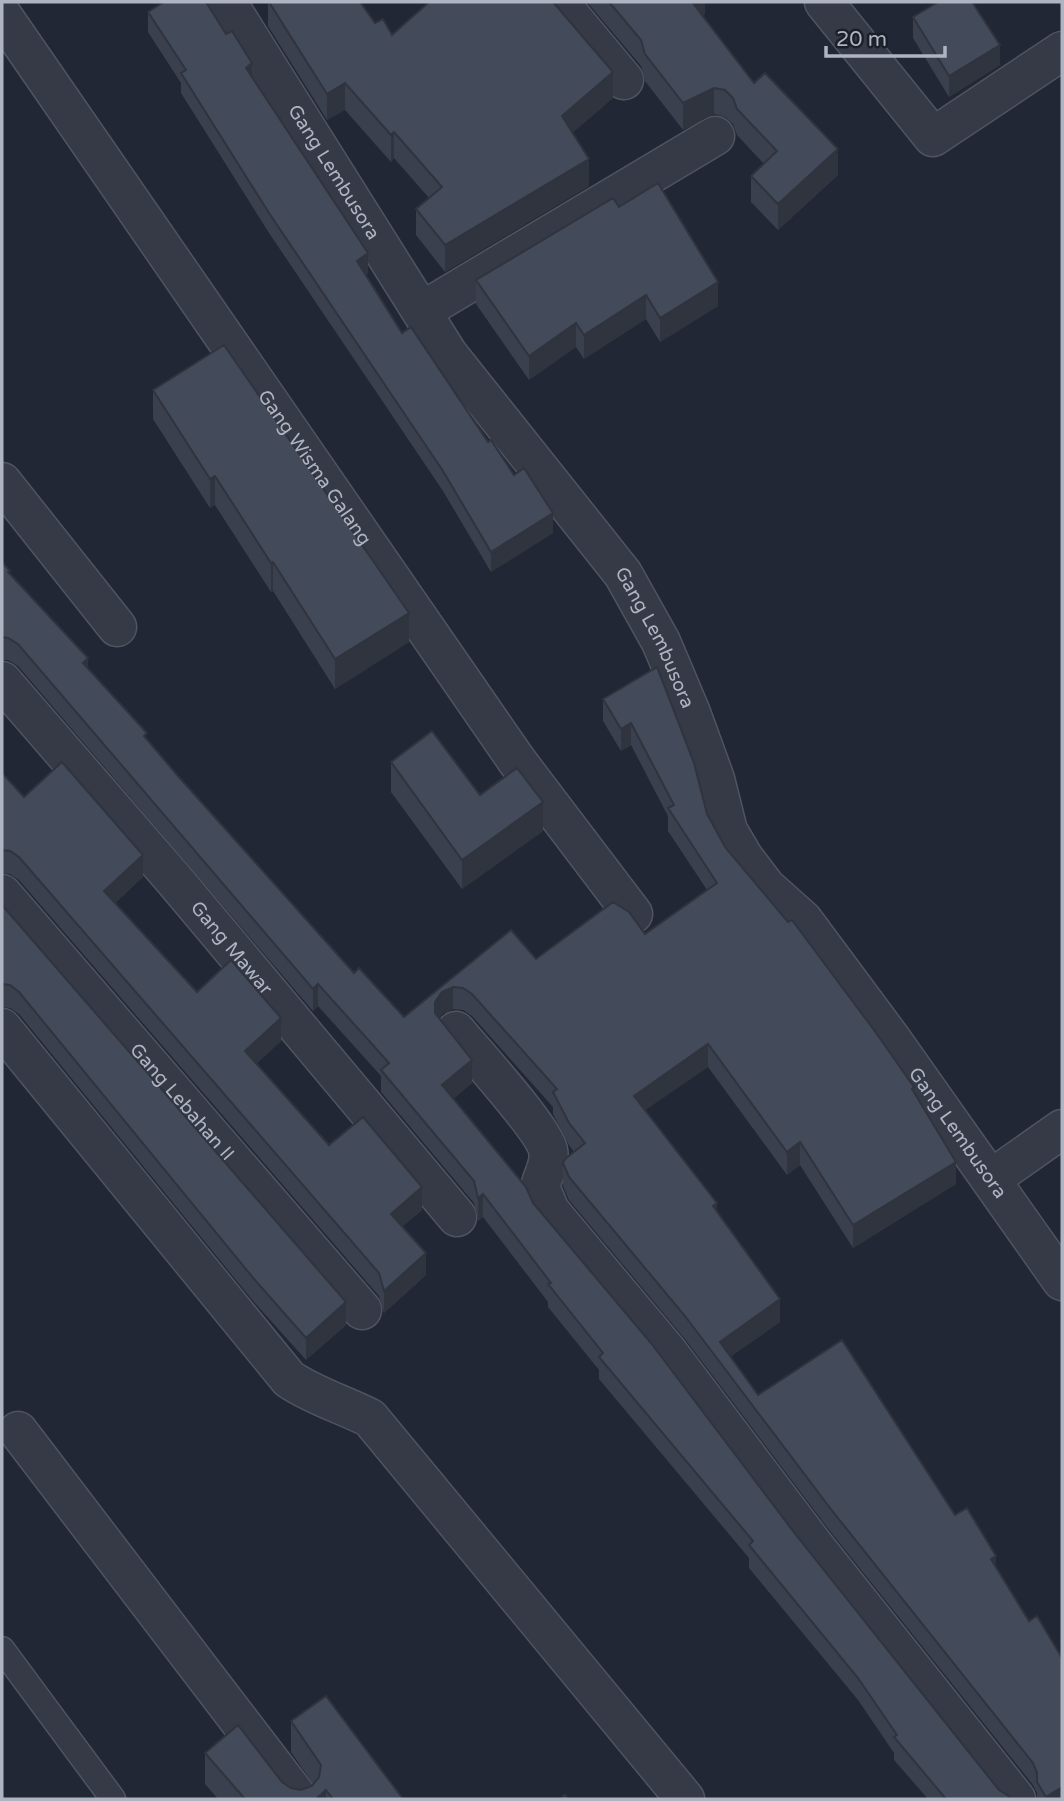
<svg xmlns="http://www.w3.org/2000/svg" width="1064" height="1801" font-family="'Varela Round',sans-serif">
<style>
.lines{fill:none;stroke-linecap:round;stroke-linejoin:round}
.service-casing{stroke:#4f5460;stroke-width:27}
.minor-casing{stroke:#4f5460;stroke-width:41}
.service{stroke:#353a46;stroke-width:24}
.minor{stroke:#353a46;stroke-width:38}
.wall{fill:#3a404d}
.shaded-wall{fill:#2f343e}
.building{fill:#434a59;stroke:#2f343e;stroke-width:2}
.labels{text-anchor:middle;dominant-baseline:central;stroke-width:5;stroke-linejoin:round;paint-order:stroke}
.street-label{font-size:19px;fill:#afb4c2;stroke:#1b1f2a}
</style>
<rect width="100%" height="100%" fill="#222735"/>
<g class="lines">
<!-- service casing -->
<g class="service-casing">
<path id="service" d="M2,1649L113,1799"/>
</g>
<!-- minor casing -->
<g class="minor-casing">
<g id="minor">
<path id="s1" d="M227,2L448,354L623,574L661,642L691,713L715,779L728,831L744,858L766,887L803,920L892,1040L1062,1281"/>
<path d="M559,2L624,80"/>
<path d="M824,2L933,137L1062,51"/>
<path id="s2" d="M2,15L517,761L633,914"/>
<path d="M422,311L715,136"/>
<path d="M2,482L117,627"/>
<path id="s3" d="M2,681L176,882L457,1217"/>
<path id="s4" d="M2,894L362,1310"/>
<path d="M2,1028L289,1379C314,1396 342,1404 370,1418L685,1799"/>
<path d="M456,1031C474,1053 543,1128 548,1150C551,1164 543,1174 540,1187L550,1211L668,1352L813,1544L1016,1799"/>
<path d="M991,1179L1062,1129"/>
<path d="M18,1431L299,1799"/>
</g>
</g>
<!-- service -->
<use href="#service" class="service"/>
<!-- minor -->
<use href="#minor" class="minor"/>
</g>
<!-- wall -->
<path class="wall" d="M268,2H360L375,23L392,35L613,98L572,133L589,186L445,272L416,235V209L429,198L394,158L391,162L345,110L327,120L268,26Z
M587,2H705V14L703,16L754,83L838,175L778,230L751,202V176L764,164L737,135L733,124L725,117L714,114L683,130L645,81L641,66Z
M148,12L252,77L368,273L366,275L402,333L514,475L553,533L491,572L443,491L269,233L181,93V83L148,32Z
M913,17L1000,65L949,97L913,38Z
M619,207L718,306L660,342L646,319L584,359L576,347L529,380L476,304V280Z
M153,390L409,642L335,689L273,591L271,592L215,505L210,508L153,419Z
M2,562L10,574L178,776L354,973L404,1017L511,930L536,959L645,934L707,890L668,831V816L631,745L621,751L603,721V699L657,667L707,814L725,847L914,1093L956,1184L853,1248L800,1165L787,1175L708,1067L645,1110L717,1213L780,1322L730,1357L758,1395L955,1515L996,1568L1062,1799H1037V1793L1033,1785L830,1531L685,1339L569,1200L563,1186V1163L574,1152L569,1145L553,1114V1107L472,1016L463,1010L453,1009L442,1014L439,1019L472,1083L453,1099L533,1203L796,1535L999,1790L1010,1799H928L894,1760V1753L858,1700L749,1568V1558L599,1379V1370L548,1307V1302L483,1217L478,1221L474,1203L381,1092V1076L318,1006L313,1011L18,666L8,660H2Z
M391,762L480,795L543,831L462,889L391,792Z
M2,773L24,797L143,877L115,903L197,992L281,1041L256,1064L329,1145L422,1210L402,1227L426,1275L384,1313L379,1296L19,880L10,874L2,873Z
M2,905L346,1325L306,1360L254,1302L19,1014L10,1008L2,1007Z
M291,1721L403,1799H218L205,1784V1753L282,1782L291,1788L301,1790L312,1786L313,1784L291,1752Z"/>
<!-- shaded-wall -->
<path class="shaded-wall" d="M690,2H705V14L690,25Z
M1000,45V65L949,97V76Z
M252,63V83L246,68Z
M613,72V98L562,142V116Z
M345,83V110L327,120V94Z
M714,88V114L683,130V103Z
M394,132V158L391,162V135Z
M838,149V175L778,230V204Z
M589,159V186L445,272V245Z
M368,253V273L357,281V261Z
M718,282V306L660,342V318Z
M646,295V319L584,359V335Z
M576,323V347L529,380V356Z
M215,476V505L210,508V479Z
M553,513V533L491,572V552Z
M273,562V591L271,592V563Z
M409,613V642L335,689V659Z
M88,658V681L83,663Z
M631,723V745L621,751V729Z
M543,802V831L462,889V860Z
M143,855V877L104,914V891Z
M318,984V1006L313,1011V989Z
M453,987V1009L442,1014L435,1024V1002L442,992Z
M281,1018V1041L245,1074V1051Z
M708,1044V1067L634,1118V1096Z
M472,1060V1083L442,1108V1085Z
M800,1142V1165L787,1175V1152Z
M956,1162V1184L853,1248V1225Z
M422,1187V1210L391,1236V1214Z
M483,1194V1217L478,1221V1198Z
M717,1203V1225L713,1206Z
M426,1253V1275L384,1313V1291Z
M780,1299V1322L721,1363L720,1342Z
M346,1302V1325L306,1360V1338Z
M996,1556V1578L991,1559Z
M1062,1787V1799H1046V1797Z
M326,1790V1799H316Z"/>
<!-- building -->
<path class="building" d="M164,2H206L226,34L232,31L252,63L246,68L368,253L357,261L402,333L411,327L488,442L491,440L514,475L524,468L553,513L491,552L443,471L269,213L181,73L186,70L148,12Z
M269,2H360L375,23L383,19L392,35L429,2H553L613,72L562,116L589,159L445,245L416,209L442,187L394,132L391,135L345,83L327,94Z
M609,2H692L754,83L765,73L838,149L778,204L751,176L777,151L737,109L733,98L725,90L714,88L683,103L645,54L641,40Z
M938,2H972L1000,45L949,76L913,17Z
M658,183L718,282L660,318L646,295L584,335L576,323L529,356L476,280L613,198L619,207Z
M224,345L409,613L335,659L273,562L271,563L215,476L210,479L153,390Z
M2,562L10,571L8,572L88,658L83,663L147,733L144,736L178,776L354,973L359,968L404,1017L511,930L536,959L613,902L629,912L645,934L717,883L668,808L674,805L631,723L621,729L603,699L657,667L694,763L707,814L725,847L788,922L792,920L874,1030L914,1087L912,1089L956,1162L853,1225L800,1142L787,1152L708,1044L634,1096L717,1203L713,1206L780,1299L720,1342L758,1395L842,1340L955,1515L967,1508L996,1556L991,1559L1029,1621L1037,1616L1062,1658V1787L1046,1797L1037,1782V1773L1033,1763L830,1508L685,1316L569,1177L563,1163L565,1159L585,1143L569,1123L553,1092L557,1089L472,994L463,988L453,987L442,992L435,1002V1013L472,1060L442,1085L526,1187L533,1203L651,1343L796,1535L999,1790L1010,1797L1008,1799H946L894,1737L897,1735L858,1678L749,1545L753,1541L599,1357L603,1353L548,1284L551,1283L483,1194L478,1198L474,1181L381,1070L389,1063L318,984L313,989L18,644L8,638L2,637Z
M432,731L480,795L517,768L543,802L462,860L391,762Z
M62,762L143,855L104,891L197,992L231,960L281,1018L245,1051L329,1145L363,1117L422,1187L391,1214L426,1253L384,1291L379,1273L19,857L10,851L2,850V773L24,797Z
M2,905L346,1302L306,1338L254,1279L19,992L10,985L2,984Z
M326,1696L403,1799H333L326,1790L316,1799H245L205,1753L238,1725L282,1782L291,1788L301,1790L312,1786L319,1777L321,1765L291,1721Z
M565,1795L568,1799H560Z"/>
<g class="labels">
<!-- street labels -->
<g class="street-label">
<text stroke="none"><textPath href="#s1" startOffset="201">Gang Lembusora</textPath></text>
<text stroke="none"><textPath href="#s2" startOffset="550">Gang Wisma Galang</textPath></text>
<text stroke="none"><textPath href="#s1" startOffset="768">Gang Lembusora</textPath></text>
<text stroke="none"><textPath href="#s3" startOffset="352">Gang Mawar</textPath></text>
<text stroke="none"><textPath href="#s4" startOffset="275">Gang Lebahan II</textPath></text>
<text stroke="none"><textPath href="#s1" startOffset="1356">Gang Lembusora</textPath></text>
</g>
</g>
<!-- border -->
<rect width="1064" height="1801" fill="none" stroke="#afb4c2" stroke-width="7"/>
<!-- scale -->
<path d="M826 46v10h119v-10" fill="none" stroke="#afb4c2" stroke-width="3.5"/>
<text x="836" y="46" font-size="21" fill="#afb4c2" stroke="#1b1f2a" stroke-width="5" paint-order="stroke">20 m</text>
</svg>
